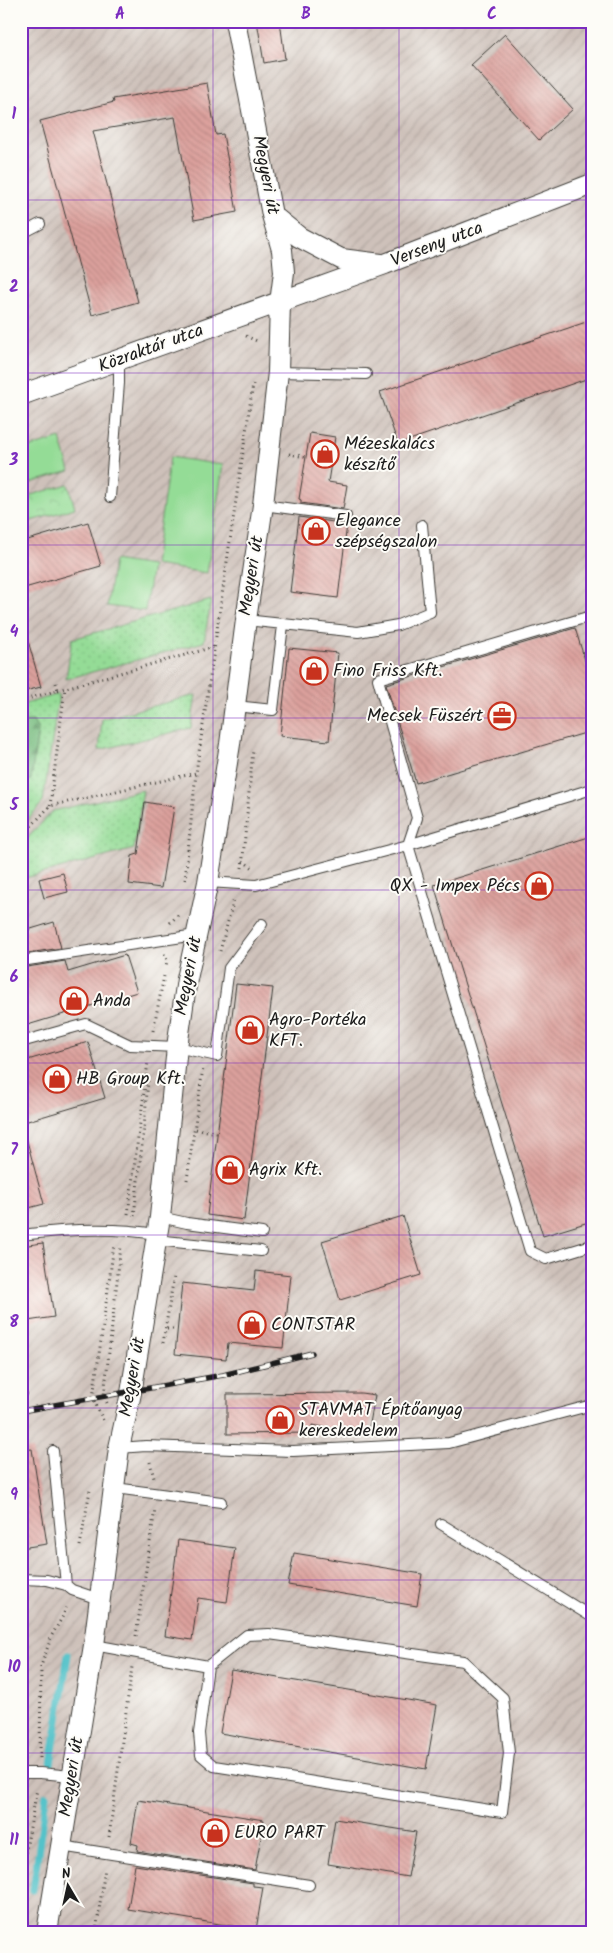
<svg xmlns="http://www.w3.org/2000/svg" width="613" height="1953" font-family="Kalam,sans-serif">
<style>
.industrial{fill:url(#industrial-furrows)}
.grass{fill:url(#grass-dots);stroke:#587c59}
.forest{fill:url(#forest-firs);stroke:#4a6c4e}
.park{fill:url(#park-crowns);stroke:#587c59}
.garden{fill:#94dc96;stroke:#587c59}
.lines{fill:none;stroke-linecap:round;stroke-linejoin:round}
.stream{stroke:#54c2c9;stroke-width:7}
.building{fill:url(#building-back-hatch)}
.lane-casing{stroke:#3c3a35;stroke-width:12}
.street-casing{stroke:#3c3a35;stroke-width:22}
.path{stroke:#3c3a35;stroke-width:3;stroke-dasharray:1 4;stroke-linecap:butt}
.lane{stroke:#fff;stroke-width:10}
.street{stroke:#fff;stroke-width:20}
.rail-casing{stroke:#1c1c1c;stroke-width:5.5}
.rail{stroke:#fdfcf7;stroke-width:4;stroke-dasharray:11;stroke-linecap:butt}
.grid{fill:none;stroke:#7b2cbf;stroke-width:1;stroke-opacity:0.55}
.labels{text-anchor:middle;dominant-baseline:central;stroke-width:4;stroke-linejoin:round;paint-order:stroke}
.street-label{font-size:18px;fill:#1c1c1c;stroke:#fdfcf7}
.poi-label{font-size:18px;fill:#1c1c1c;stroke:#fdfcf7;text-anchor:start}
.neatline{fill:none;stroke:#7b2cbf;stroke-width:2}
.grid-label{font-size:16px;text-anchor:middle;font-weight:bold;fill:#7b2cbf}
</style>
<defs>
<pattern id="industrial-furrows" width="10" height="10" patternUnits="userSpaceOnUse" patternTransform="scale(1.25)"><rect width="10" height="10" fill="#cec1ba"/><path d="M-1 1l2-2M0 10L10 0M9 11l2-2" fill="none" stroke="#b0a59f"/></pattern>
<pattern id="grass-dots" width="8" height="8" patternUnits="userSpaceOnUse" patternTransform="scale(1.25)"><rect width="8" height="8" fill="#94dc96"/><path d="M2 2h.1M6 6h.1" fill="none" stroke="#7fbc81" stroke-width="1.8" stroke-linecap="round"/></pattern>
<pattern id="forest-firs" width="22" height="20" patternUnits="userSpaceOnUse" patternTransform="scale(1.25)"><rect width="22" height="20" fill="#77bc7f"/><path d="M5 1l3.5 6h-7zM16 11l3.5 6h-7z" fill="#619867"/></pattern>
<pattern id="park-crowns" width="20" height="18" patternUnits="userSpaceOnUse" patternTransform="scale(1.25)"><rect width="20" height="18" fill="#94dc96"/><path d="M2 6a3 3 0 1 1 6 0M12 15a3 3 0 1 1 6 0" fill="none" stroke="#7fbc81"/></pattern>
<pattern id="building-back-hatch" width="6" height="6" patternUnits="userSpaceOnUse" patternTransform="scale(1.25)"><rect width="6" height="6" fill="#dba09c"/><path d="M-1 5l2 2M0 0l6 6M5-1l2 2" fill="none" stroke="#bb8986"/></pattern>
</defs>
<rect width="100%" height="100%" fill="#fdfcf7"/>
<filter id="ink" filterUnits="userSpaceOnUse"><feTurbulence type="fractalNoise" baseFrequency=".02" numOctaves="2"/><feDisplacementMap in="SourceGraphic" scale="10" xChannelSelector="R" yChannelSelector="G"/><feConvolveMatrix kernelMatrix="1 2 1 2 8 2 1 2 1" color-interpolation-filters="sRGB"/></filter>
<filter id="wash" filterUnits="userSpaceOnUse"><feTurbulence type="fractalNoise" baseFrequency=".0096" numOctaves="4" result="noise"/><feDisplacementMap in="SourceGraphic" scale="20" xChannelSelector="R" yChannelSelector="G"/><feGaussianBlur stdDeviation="1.12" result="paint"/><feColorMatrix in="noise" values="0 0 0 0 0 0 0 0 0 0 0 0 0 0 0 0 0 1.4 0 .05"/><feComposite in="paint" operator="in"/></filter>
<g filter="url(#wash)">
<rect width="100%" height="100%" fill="#f1e1c4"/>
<!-- industrial -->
<path class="industrial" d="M21,21H592V1932H21Z"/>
<!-- grass -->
<path class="grass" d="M211,600L204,642L66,679L72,639Z
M59,694L43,802L21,828V705Z
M196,695L191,728L99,750L102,719Z
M143,790L134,849L21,879V845L53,811Z"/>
<!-- forest -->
<path class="forest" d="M21,721H33L38,730L31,780L21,781Z"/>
<!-- park -->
<path class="park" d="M68,484L75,508L21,524V498Z"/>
<!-- garden -->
<path class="garden" d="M60,438L70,471L21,486V450Z
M170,457L223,465L207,573L154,565Z
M114,560L152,566L145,611L107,606Z"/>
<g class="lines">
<!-- stream -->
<path class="stream" d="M51,1764L68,1655
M33,1890L46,1796"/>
</g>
<g id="blocks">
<!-- building -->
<path class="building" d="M257,21H280L285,59L264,63Z
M505,34L573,109L539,140L471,65Z
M207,83L216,135L223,134L237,212L194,220L175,117L93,131L138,302L92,315L40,121L114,102L113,99Z
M592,320V377L398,444L380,392Z
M310,433L335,437L328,482L347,485L343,509L301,503V500L299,499Z
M299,517L347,524L338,598L290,592Z
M88,522L101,566L21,589V542Z
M575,628L592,683V731L416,783L386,684Z
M27,637L41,687L21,692V638Z
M289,648L338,653L329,741L280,736Z
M145,802L174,807L161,888L129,884L132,856L138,854Z
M592,836V1221L543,1236L434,885Z
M63,873L68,892L44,898L39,879Z
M54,922L61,948L21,954V932Z
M125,955L137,992L21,1027V968L65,961L68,972Z
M236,984L273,988L244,1220L207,1215Z
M88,1042L105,1098L21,1123V1062Z
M21,1141H27L44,1204L21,1210Z
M403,1216L421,1275L340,1300L322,1241Z
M43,1243L54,1317L21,1322V1246Z
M256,1271L291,1275L283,1348L228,1343L226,1359L175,1354L182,1283L254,1291Z
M361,1393L375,1395L368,1435L312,1425V1433L227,1434V1394Z
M32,1449L47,1544L21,1548V1450Z
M178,1540L235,1548L227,1602L198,1598L192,1640L165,1636Z
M294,1553L422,1574L417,1606L288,1585Z
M231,1670L437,1705L426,1769L220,1733Z
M138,1800L264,1820L255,1870L137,1851L138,1845L131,1843Z
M335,1819L416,1832L408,1877L328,1864Z
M135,1865L253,1883V1886L263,1887L256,1930L128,1909Z"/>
</g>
</g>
<g filter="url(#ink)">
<use href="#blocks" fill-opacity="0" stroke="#3c3a35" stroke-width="1"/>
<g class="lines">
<!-- lane casing -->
<g class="lane-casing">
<path id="lane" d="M21,234L40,224
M278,372L366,374
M110,497L119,383V360
M263,505L346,516
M592,618L591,616L378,679L417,818L408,845L530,1251L546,1259L592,1245
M246,620L358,632L398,625L430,612L422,525
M235,706L273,710L283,625
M208,882L256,885L408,845L592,789
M21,961L196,935
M21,1042L86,1024L130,1045L177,1047L217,1056L229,968L262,924
M160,1217L187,1223L262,1233
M21,1235C67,1229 112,1227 157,1234
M156,1240L261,1251
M119,1448L146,1446L293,1451L449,1443L592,1405
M53,1451L66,1585
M115,1488L221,1502
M441,1524L592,1617
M21,1579L47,1580L66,1585L72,1590L99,1599
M94,1645L208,1666L199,1733L201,1755L214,1766L502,1812L509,1753L503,1698L463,1661L269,1634L247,1635L208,1666
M21,1773H40L72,1776
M61,1846L309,1885"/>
</g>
<!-- street casing -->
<g class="street-casing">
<path id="street" d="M272,215L299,237L341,259L381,264
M21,395L385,264L592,184
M47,1932L94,1645L119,1448L131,1393L160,1217L177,1047L187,979L208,882L230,744L246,620L263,505L278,372L280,303L284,272L282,250L272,215L235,21"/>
</g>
<!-- path -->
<path class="path" d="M246,336L259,342
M289,454L306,457
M58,690L214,647
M21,701L58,690L56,683
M50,806L65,688
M21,837L50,806L196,773
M243,861L253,868
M242,868L253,750
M185,880L196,773L253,384
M170,923L180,913
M220,951L234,899
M164,954L167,960L166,967
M153,1031L164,976
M196,1129L217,1133
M187,1180L203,1068
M128,1214L148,1062
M134,1216L144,1128L148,1081
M167,1329H177
M163,1343L174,1276
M107,1403L104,1396L121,1246
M103,1420L93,1398L114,1245
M150,1462L154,1478
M80,1546L90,1490
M136,1636L155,1509
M40,1758L41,1666L52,1635L63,1616L67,1605
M109,1837L132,1667
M21,1877L37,1789
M96,1932L105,1868"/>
<!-- lane -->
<use href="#lane" class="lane"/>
<!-- street -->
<use href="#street" class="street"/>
<!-- rail casing -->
<g class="rail-casing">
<path id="rail" d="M21,1394H25
M21,1411L223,1375L312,1353"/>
</g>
<!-- rail -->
<use href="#rail" class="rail"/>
</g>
</g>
<!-- grid -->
<path class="grid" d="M213,21V1932M399,21V1932M21,200H592M21,373H592M21,545H592M21,718H592M21,890H592M21,1063H592M21,1235H592M21,1408H592M21,1580H592M21,1753H592"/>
<!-- icons -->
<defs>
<g id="shop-ring" transform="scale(1.4375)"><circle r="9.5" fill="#fdfcf7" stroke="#c8321e" stroke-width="1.5"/><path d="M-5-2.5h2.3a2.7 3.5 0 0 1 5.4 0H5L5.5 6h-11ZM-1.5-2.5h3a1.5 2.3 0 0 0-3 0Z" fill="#c8321e"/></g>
<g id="office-ring" transform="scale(1.4375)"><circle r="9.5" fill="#fdfcf7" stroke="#c8321e" stroke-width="1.5"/><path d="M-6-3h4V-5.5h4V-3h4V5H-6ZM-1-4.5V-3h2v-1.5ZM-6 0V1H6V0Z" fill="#c8321e"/></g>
</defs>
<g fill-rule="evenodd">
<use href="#shop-ring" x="325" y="454"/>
<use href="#shop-ring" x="316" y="531"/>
<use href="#shop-ring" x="314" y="671"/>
<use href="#office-ring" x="502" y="716"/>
<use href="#shop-ring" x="539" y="886"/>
<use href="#shop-ring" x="74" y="1001"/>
<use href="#shop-ring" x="250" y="1030"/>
<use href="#shop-ring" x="57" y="1079"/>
<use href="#shop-ring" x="230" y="1170"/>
<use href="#shop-ring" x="252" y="1325"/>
<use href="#shop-ring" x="280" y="1420"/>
<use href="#shop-ring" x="215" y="1833"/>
</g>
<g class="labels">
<!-- street labels -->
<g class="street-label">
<text transform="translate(265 175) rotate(79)">Megyeri út</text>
<text transform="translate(437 245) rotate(-21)">Verseny utca</text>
<text transform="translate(151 349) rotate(-20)">Közraktár utca</text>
<text transform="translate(252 576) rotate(-81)">Megyeri út</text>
<text transform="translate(189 976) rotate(-79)">Megyeri út</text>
<text transform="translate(133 1377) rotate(-80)">Megyeri út</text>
<text transform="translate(72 1777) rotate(-81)">Megyeri út</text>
</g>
<!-- poi labels -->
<g class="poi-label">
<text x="344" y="444">Mézeskalács<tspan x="344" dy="21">készítő</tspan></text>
<text x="335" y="521">Elegance<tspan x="335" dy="21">szépségszalon</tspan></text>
<text x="333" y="671">Fino Friss Kft.</text>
<text x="483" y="716" text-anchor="end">Mecsek Füszért</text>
<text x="520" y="886" text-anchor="end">QX - Impex Pécs</text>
<text x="93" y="1001">Anda</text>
<text x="269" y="1020">Agro-Portéka<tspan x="269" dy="21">KFT.</tspan></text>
<text x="76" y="1079">HB Group Kft.</text>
<text x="249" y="1170">Agrix Kft.</text>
<text x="271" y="1325">CONTSTAR</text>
<text x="299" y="1410">STAVMAT Építőanyag<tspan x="299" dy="21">kereskedelem</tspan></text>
<text x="234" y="1833">EURO PART</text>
</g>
</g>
<!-- margin -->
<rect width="613" height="1953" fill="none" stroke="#fdfcf7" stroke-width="55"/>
<!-- north arrow -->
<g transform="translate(68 1886) rotate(351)" stroke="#fdfcf7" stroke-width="4" paint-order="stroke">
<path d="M0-4L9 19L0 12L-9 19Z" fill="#1c1c1c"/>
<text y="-8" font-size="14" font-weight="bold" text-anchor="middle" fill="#1c1c1c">N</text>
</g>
<rect x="28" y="28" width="558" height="1898" class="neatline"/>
<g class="grid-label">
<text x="120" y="19">A</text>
<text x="306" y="19">B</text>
<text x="492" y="19">C</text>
<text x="14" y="119">1</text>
<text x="14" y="292">2</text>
<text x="14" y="465">3</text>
<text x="14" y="637">4</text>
<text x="14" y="810">5</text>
<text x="14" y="982">6</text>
<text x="14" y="1155">7</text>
<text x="14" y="1327">8</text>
<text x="14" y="1500">9</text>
<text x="14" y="1672">10</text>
<text x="14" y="1845">11</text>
</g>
</svg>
